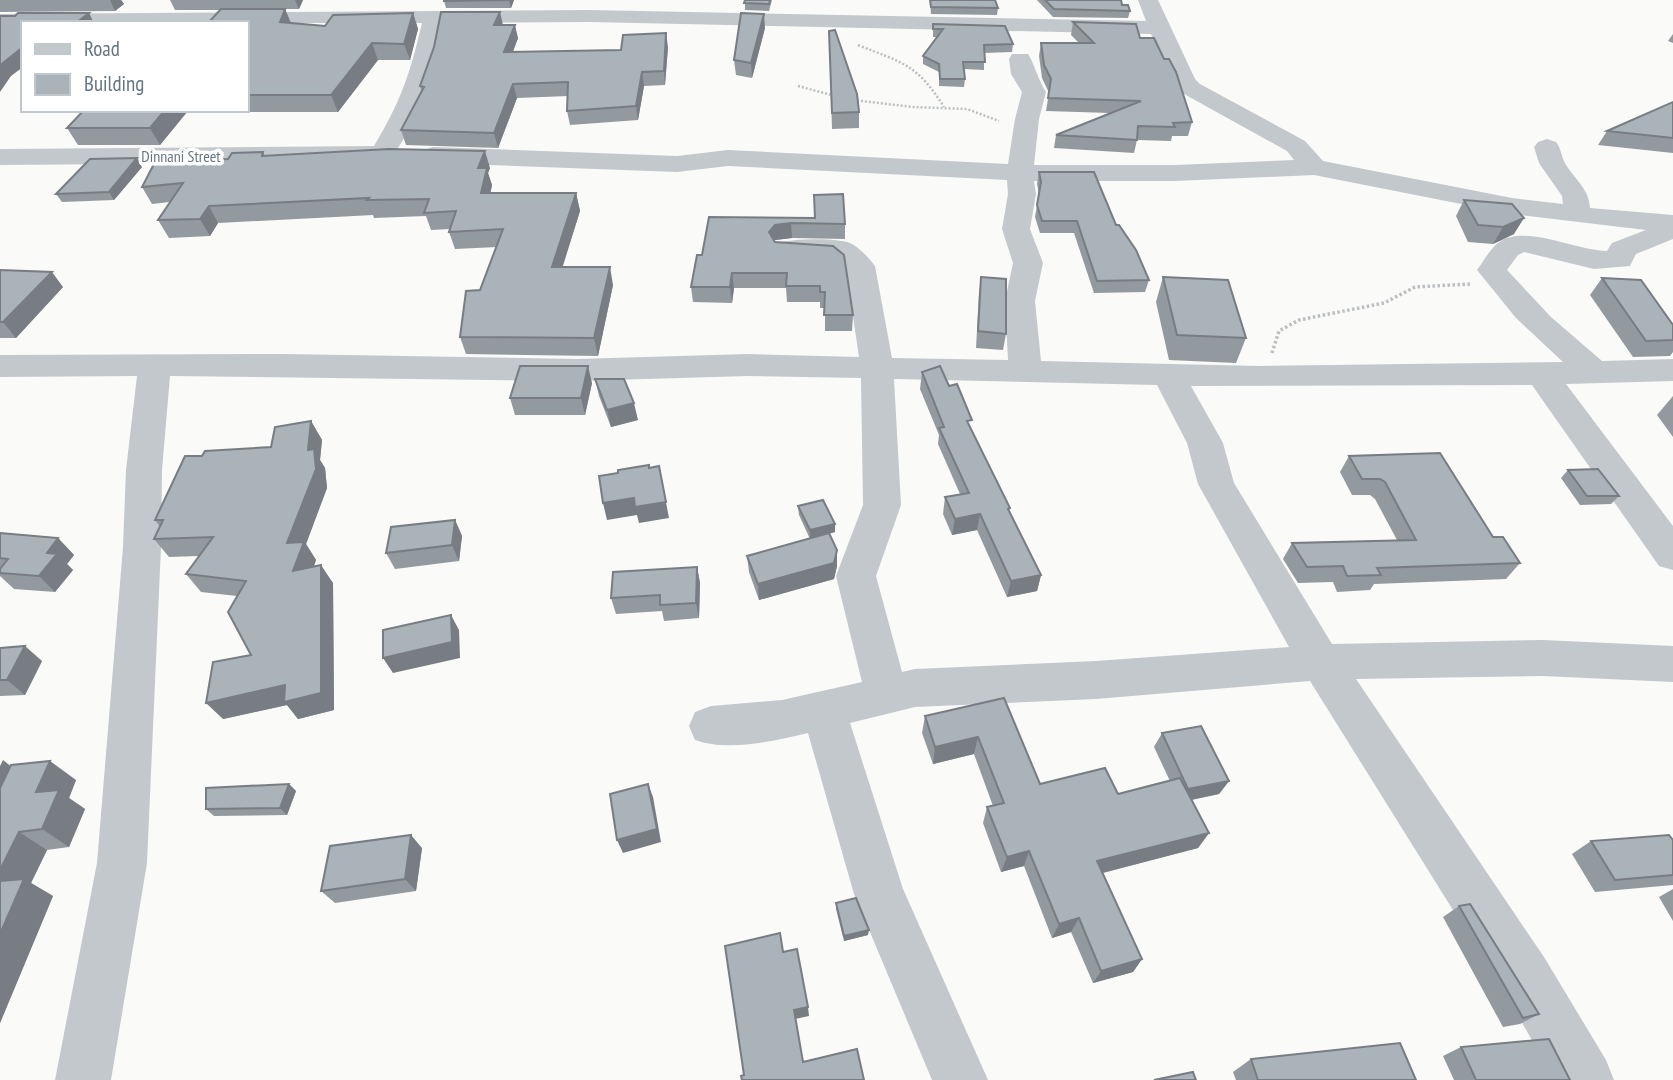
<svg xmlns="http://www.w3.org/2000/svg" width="1673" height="1080" font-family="'PT Sans Narrow',sans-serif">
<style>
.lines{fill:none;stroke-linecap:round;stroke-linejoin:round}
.path-far1{stroke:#bbbfc2;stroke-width:2.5;stroke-dasharray:2 2;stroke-linecap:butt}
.path{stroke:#bbbfc2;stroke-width:3.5;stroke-dasharray:2.5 2.5;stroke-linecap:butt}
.minor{fill:#c3c8cc;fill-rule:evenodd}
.wall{fill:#929a9f}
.shaded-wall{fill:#777d82}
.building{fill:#aab3b9;stroke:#777d82;stroke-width:2}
.labels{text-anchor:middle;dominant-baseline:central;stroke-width:7;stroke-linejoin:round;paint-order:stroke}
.far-street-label{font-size:16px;fill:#657683;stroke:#fff}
</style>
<rect width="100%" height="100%" fill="#fafaf8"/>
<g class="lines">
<!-- path-far1 -->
<path class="path-far1" d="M858,45C903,63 917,64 944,107
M798,86L835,96
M853,100L913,107L967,109L999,121"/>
<!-- path -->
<path class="path" d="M1272,353L1279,331L1299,320L1384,303L1415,287L1470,284"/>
<!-- minor -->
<path class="minor" d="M1138,0H1158L1195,79L1200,84L1305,141L1323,161L1512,198L1563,204L1562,196L1539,163L1534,147L1538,142L1547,139L1556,142C1561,148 1561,156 1565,163C1574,179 1589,188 1590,208L1673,215V239L1636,254L1630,266L1594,269L1524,252L1518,255L1507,270L1551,317L1602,361L1673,359V381L1566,384L1673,526V570L1659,566L1532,385L1191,386L1223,443L1234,483L1332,644L1543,640L1673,646V682L1543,676L1356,679L1544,957L1606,1060L1614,1080H1555L1506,995L1310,681L1096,699L915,707L850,723L903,889L988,1080H932L854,894L808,733C775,741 728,752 695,740L689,726L695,712L711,706L782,700L862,682L836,576L863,505L861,378L748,376L577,381L170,376L162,470L161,547L147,863L111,1080H55L97,863L123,547L126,470L137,376L0,377V355L284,354L577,359L748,354L859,357L846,269L834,259L776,255L772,249L776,243C792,239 834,237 850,243C859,247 869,258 875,266L892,358L1008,360L1005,301L1013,263L1002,229L1008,194L1007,180L728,166L677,172L433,163L424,160L420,155L424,150L433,147L677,156L728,150L1008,164L1015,119L1022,92L1011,74L1009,59L1012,54H1028C1035,65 1038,80 1046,92L1039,119L1034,165H1175L1294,160L1287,151L1184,94L1173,82L1151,34L589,22L443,23C433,75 421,115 391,159L382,162L0,165V149L374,146C401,101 410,74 422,23H23V26H0V14L589,10L1146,21ZM1314,175L1512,214L1646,230L1612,243L1607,251C1577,251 1522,223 1498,243C1490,249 1483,262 1477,270L1516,318L1563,362L1259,366L1041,361L1035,301L1043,263L1030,229L1036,194L1034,181H1175ZM894,379L1157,385L1187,443L1198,484L1289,647L1096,661L915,669L902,672L876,576L901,505Z"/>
</g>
<!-- wall -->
<path class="wall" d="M0,0H121L124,4L115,11L0,12Z
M170,0H303L299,9H278H285L291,23L325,26L413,13L418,29L410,60H378L338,112H187L160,145H78L67,128L84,110H247V23L221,10H175Z
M514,0L511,8H446L444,1Z
M745,0H772L769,11L745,10Z
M930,0L998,8L997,15L931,14Z
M1037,0H1121L1122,5L1130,11L1128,18L1053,17Z
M1073,22L1140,38L1192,122L1188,136H1172L1171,141L1137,140L1134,153L1054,148L1056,135L1110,113L1046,111L1049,93L1042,78L1039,56L1041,43H1079L1071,35Z
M933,24L1013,44L1012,52L984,53V70L964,69L965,79L964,87L939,86V72L923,64V56L937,37H933Z
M503,25L518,38L513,52L621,50L668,47L665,85L644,86L638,120L570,125L567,111L568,96L517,98L498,148L406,145L401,130L422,91L420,86Z
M765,28L752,78L736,75L734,60Z
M829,31L859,112V128L832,129Z
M1673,34V43L1668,41Z
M1673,102V153L1598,145L1607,131Z
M263,152L265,156L490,168L488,173L492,185L490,193H576L580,211L562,267L613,285L598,356L466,354L460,337L480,290L497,247L455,249L449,232L450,229L431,230L426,216L374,218L373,215L218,223L210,236L169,238L158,220L170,202L152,204L142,187L228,159Z
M142,167L114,200L62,202L56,194Z
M1039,172L1116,225L1149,280L1145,292L1094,293L1074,233H1040L1035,217L1039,194L1037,184Z
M814,195L845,224V239L792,238L775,240V242L853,315L852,331H825V308H820V302H787L786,288H734L732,303L693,302L691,287L702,255L709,217L815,218Z
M1464,200L1514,234L1493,244L1468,242L1456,216Z
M0,270L63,287L16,338H0Z
M981,277L1006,334L1003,350L976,348L979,293Z
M1163,277L1246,338L1236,363L1169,360L1156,302Z
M1602,278L1673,325V352L1670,356L1633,357L1590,295Z
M922,372L971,429L1010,508L1009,512L1041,575L1037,591L1007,597L977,530L952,535L943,514L945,497L960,494L938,444L939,435L920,389Z
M595,379L638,420L611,427L599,396Z
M592,383L585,415H515L510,398Z
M1673,396V437L1657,415Z
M311,421L322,440L320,460L325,468L327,488L306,544L316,560L314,566L333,583L334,710L298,719L287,705L223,719L251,655L237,596L201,592L186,574L199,556L169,557L154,539L160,527L155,520L202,456L271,447Z
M1349,456L1493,537L1520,563L1506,579L1374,584L1370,590L1337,592L1333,582L1298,583L1283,559L1292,543L1397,540L1375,499L1370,495H1352L1340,472Z
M1568,470L1619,496L1611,504L1580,505L1561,478Z
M798,506L835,532L822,535L837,566L834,579L759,600L749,572L747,556L810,539L799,515Z
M455,520L462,536L459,561L395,569L386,553Z
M0,533L58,538L74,555L67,564L73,570L55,592L14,589L0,576Z
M697,567L700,583L699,618L664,621L662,611L616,614L611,598Z
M0,648L42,661L25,695L0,696Z
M1004,698L1040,784L1118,794L1170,781L1154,747L1162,733L1229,781L1219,794L1192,800L1209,833L1198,848L1103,873L1142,959L1133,972L1093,983L1071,932L1052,938L1024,866L1001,872L983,823L987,807L993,806L974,754L933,764L922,733L925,716Z
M10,766L76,780L69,798L85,809L69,847L47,850L31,883L53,896L0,1023Z
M289,784L296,791L287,815L214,816L206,809Z
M1673,840V885L1595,892L1572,854L1591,841Z
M422,848L416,891L335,903L321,891Z
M1673,889V921L1659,897Z
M836,903L868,935L844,941L836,909Z
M1459,906L1539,1014L1520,1024L1503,1027L1443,917Z
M1461,1047L1570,1080H1454L1443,1056Z
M1251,1059L1416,1080H1236L1233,1072Z"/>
<!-- shaded-wall -->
<path class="shaded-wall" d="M110,0H121L124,4L115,11Z
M295,0H303L299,9Z
M509,0H514L511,8L509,1Z
M285,9L292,26L280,22Z
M500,12L503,25H494Z
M89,13L94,23H76Z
M413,13L418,29L410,60L404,44Z
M764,14L765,28L752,78L751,63Z
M515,25L518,38L507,66L504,52Z
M666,33L668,47L665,85L664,71Z
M372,43L378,60L338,112L331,95Z
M23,47V67L11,76L0,92V67L3,63Z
M642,72L644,86L638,120L636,106Z
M513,84L517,98L498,148L494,133Z
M165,110H186L187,112L160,145L150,128Z
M485,151L490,168L488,173L492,185L487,210L481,193L478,168Z
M137,158L142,167L114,200L109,192Z
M576,193L580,211L557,285L552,267Z
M209,206L218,223L210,236L200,219Z
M1524,218L1514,234L1493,244L1503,227Z
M791,223L792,238L775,240L770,248L769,232L775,225Z
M610,267L613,285L598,356L594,338Z
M52,272L63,287L16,338L3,322Z
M732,273L734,288L732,303L730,287Z
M588,366L592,383L585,415L581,398Z
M634,403L638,420L611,427L607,410Z
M311,421L322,440L320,460L325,468L327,488L306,544L316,560L306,589L293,571L287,543L308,450Z
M659,466L669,518L639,523L637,515L607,520L603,503Z
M980,514L977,530L952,535L955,519Z
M455,520L462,536L459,561L452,545Z
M835,524V532L810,539V530Z
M58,538L74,555L67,564L73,570L55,592L39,576L47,553Z
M837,550V566L834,579L759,600L758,584Z
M321,565L333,583L334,710L298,719L287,705L223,719L206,703L285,685Z
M697,567L700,583L699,618L696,603Z
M1041,575L1037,591L1007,597L1011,581Z
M451,615L459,630L460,658L393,673L383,658Z
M25,646L42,661L25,695L7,680Z
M978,737L974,754L933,764L935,747Z
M3,760L13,768L0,793V766Z
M50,761L76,780L69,798L85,809L69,847L42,829L36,792Z
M1229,781L1219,794L1179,802L1188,789Z
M289,784L296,791L287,815L280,808Z
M648,784L653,797L661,842L623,853L617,840Z
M19,832L47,850L31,883L53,896L0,1023V870Z
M1209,833L1198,848L1090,876L1097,861Z
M411,835L422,848L416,891L405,879Z
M1029,851L1024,866L1001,872L1007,857Z
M1079,918L1071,932L1052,938L1059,924Z
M869,930L868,935L844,941V936Z
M1142,959L1133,972L1093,983L1101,971Z
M808,1007L809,1016L795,1019L794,1010Z"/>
<!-- building -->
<path class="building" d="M444,0H509L444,1Z
M745,0H770L769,4L744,3Z
M930,0H995L998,8L931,7Z
M1045,0H1121L1122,5H1128L1130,11L1054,9Z
M221,9H285L280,22L325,26L333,15L413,13L404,44L372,43L331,95H247V23H208Z
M441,12H500L494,25H515L504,52L621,50L623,35L666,33L664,71L642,72L636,106L567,111L568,82L513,84L494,133L401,130L424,87L420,86L434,47Z
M18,13H89L76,23H23V47L3,63L0,67V16H15Z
M741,13L764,14L751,63L734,60Z
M1073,22L1136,24L1140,38H1154L1164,59H1169L1176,72L1192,122L1173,123L1175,127L1138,126L1137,140L1056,135L1141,101L1048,98L1051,79L1044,65L1041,43H1094Z
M933,24L1005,26L1013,44L984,45L985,62H963L965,79H940L939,64L923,56L943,29H933Z
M835,30L857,94L859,112L832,113L829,31Z
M1673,102V138L1607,131Z
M84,110H165L150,128H67Z
M389,149L485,151L478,168H487L481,193H576L552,267H610L594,338L460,337L466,291L480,290L503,229L449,232L456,211L424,213L429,199L367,200L369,198L209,206L200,219L158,220L183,183L142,187L155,162L228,159L232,153L263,152L262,156Z
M137,158L109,192L56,194L90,159Z
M1039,172H1094L1116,225H1119L1136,250L1149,280L1097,281L1077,221H1042L1037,205L1041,182Z
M843,194L845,224L791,223L775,225L769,232L775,242L833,246L844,255L853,315H824L825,292H820V286H786L787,273H732L730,287H691L697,255H702L709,217L815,218L814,195Z
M1464,200L1512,204L1524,218L1503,227L1478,225Z
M0,270L52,272L3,322H0Z
M981,277L1006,279V334L978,331Z
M1163,277L1228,280L1246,338L1177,335Z
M1602,278L1641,280L1673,325V340L1646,341Z
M520,366H588L581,398H510Z
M940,366L949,386L957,384L972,420L967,421L1010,508L1008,509L1041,575L1011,581L980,514L955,519L945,497L969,493L939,428L944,427L922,372Z
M595,379H624L634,403L607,410Z
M311,421L308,450L314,449L316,469L287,543L304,542L293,571L321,565V693L284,702L285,685L206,703L213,662L251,655L228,612L246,581L186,574L213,537L154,539L163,520H155L185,456H202L205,451L271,447L275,427Z
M1440,453L1493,537H1503L1520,563L1377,568L1381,575L1347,576L1343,566L1307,567L1292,543L1416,540L1385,482L1380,479H1362L1349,456Z
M649,465V468L659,466L666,502L635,507L634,498L603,503L599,476L618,473V470Z
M1598,469L1619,496H1587L1568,470Z
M823,500L835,524L810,530L798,506Z
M455,520L452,545L386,553L391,527Z
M0,533L58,538L47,553L57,554L39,576L0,573V569L8,559L0,558Z
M829,533L837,550L834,563L758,584L747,556Z
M697,567L696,603L660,605V595L611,598L613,572Z
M451,615L452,642L383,658V630Z
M25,646L7,680H0V648Z
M1004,698L1040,784L1105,768L1118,794L1180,778L1209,833L1097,861L1142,959L1101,971L1079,918L1059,924L1029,851L1007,857L987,807L1004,803L978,737L935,747L925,716Z
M1201,726L1229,781L1188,789L1162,733Z
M50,761L36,792L59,790L42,829L19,832L0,870V788L11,765Z
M289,784L280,808L206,809V788Z
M648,784L657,829L617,840L610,794Z
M411,835L405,879L321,891L330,846Z
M1669,835L1673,840V875L1615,880L1591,841Z
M24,879L0,934V881Z
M856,898L869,930L844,936L836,903Z
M1470,904L1539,1014L1523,1018L1459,906Z
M780,933L783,952L797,949L808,1007L794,1010L803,1062L857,1049L864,1080H742L741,1076L744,1075L725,946Z
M1549,1039L1570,1080H1476L1461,1047Z
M1400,1043L1416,1080H1258L1251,1059Z
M1193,1072L1196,1080H1154Z"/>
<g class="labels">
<!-- far-street labels -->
<g class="far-street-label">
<text x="181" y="156">Dinnani Street</text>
</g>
</g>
<!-- legend -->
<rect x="21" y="21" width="228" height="91" fill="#ffffff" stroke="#c1c8cd" stroke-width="2"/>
<rect x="35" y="44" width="35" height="10" fill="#c3c8cc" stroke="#c1c8cd" stroke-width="2"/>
<text x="84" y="56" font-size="21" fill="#657683">Road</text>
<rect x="35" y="74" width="35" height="21" fill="#aab3b9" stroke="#c1c8cd" stroke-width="2"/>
<text x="84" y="91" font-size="21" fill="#657683">Building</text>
</svg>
